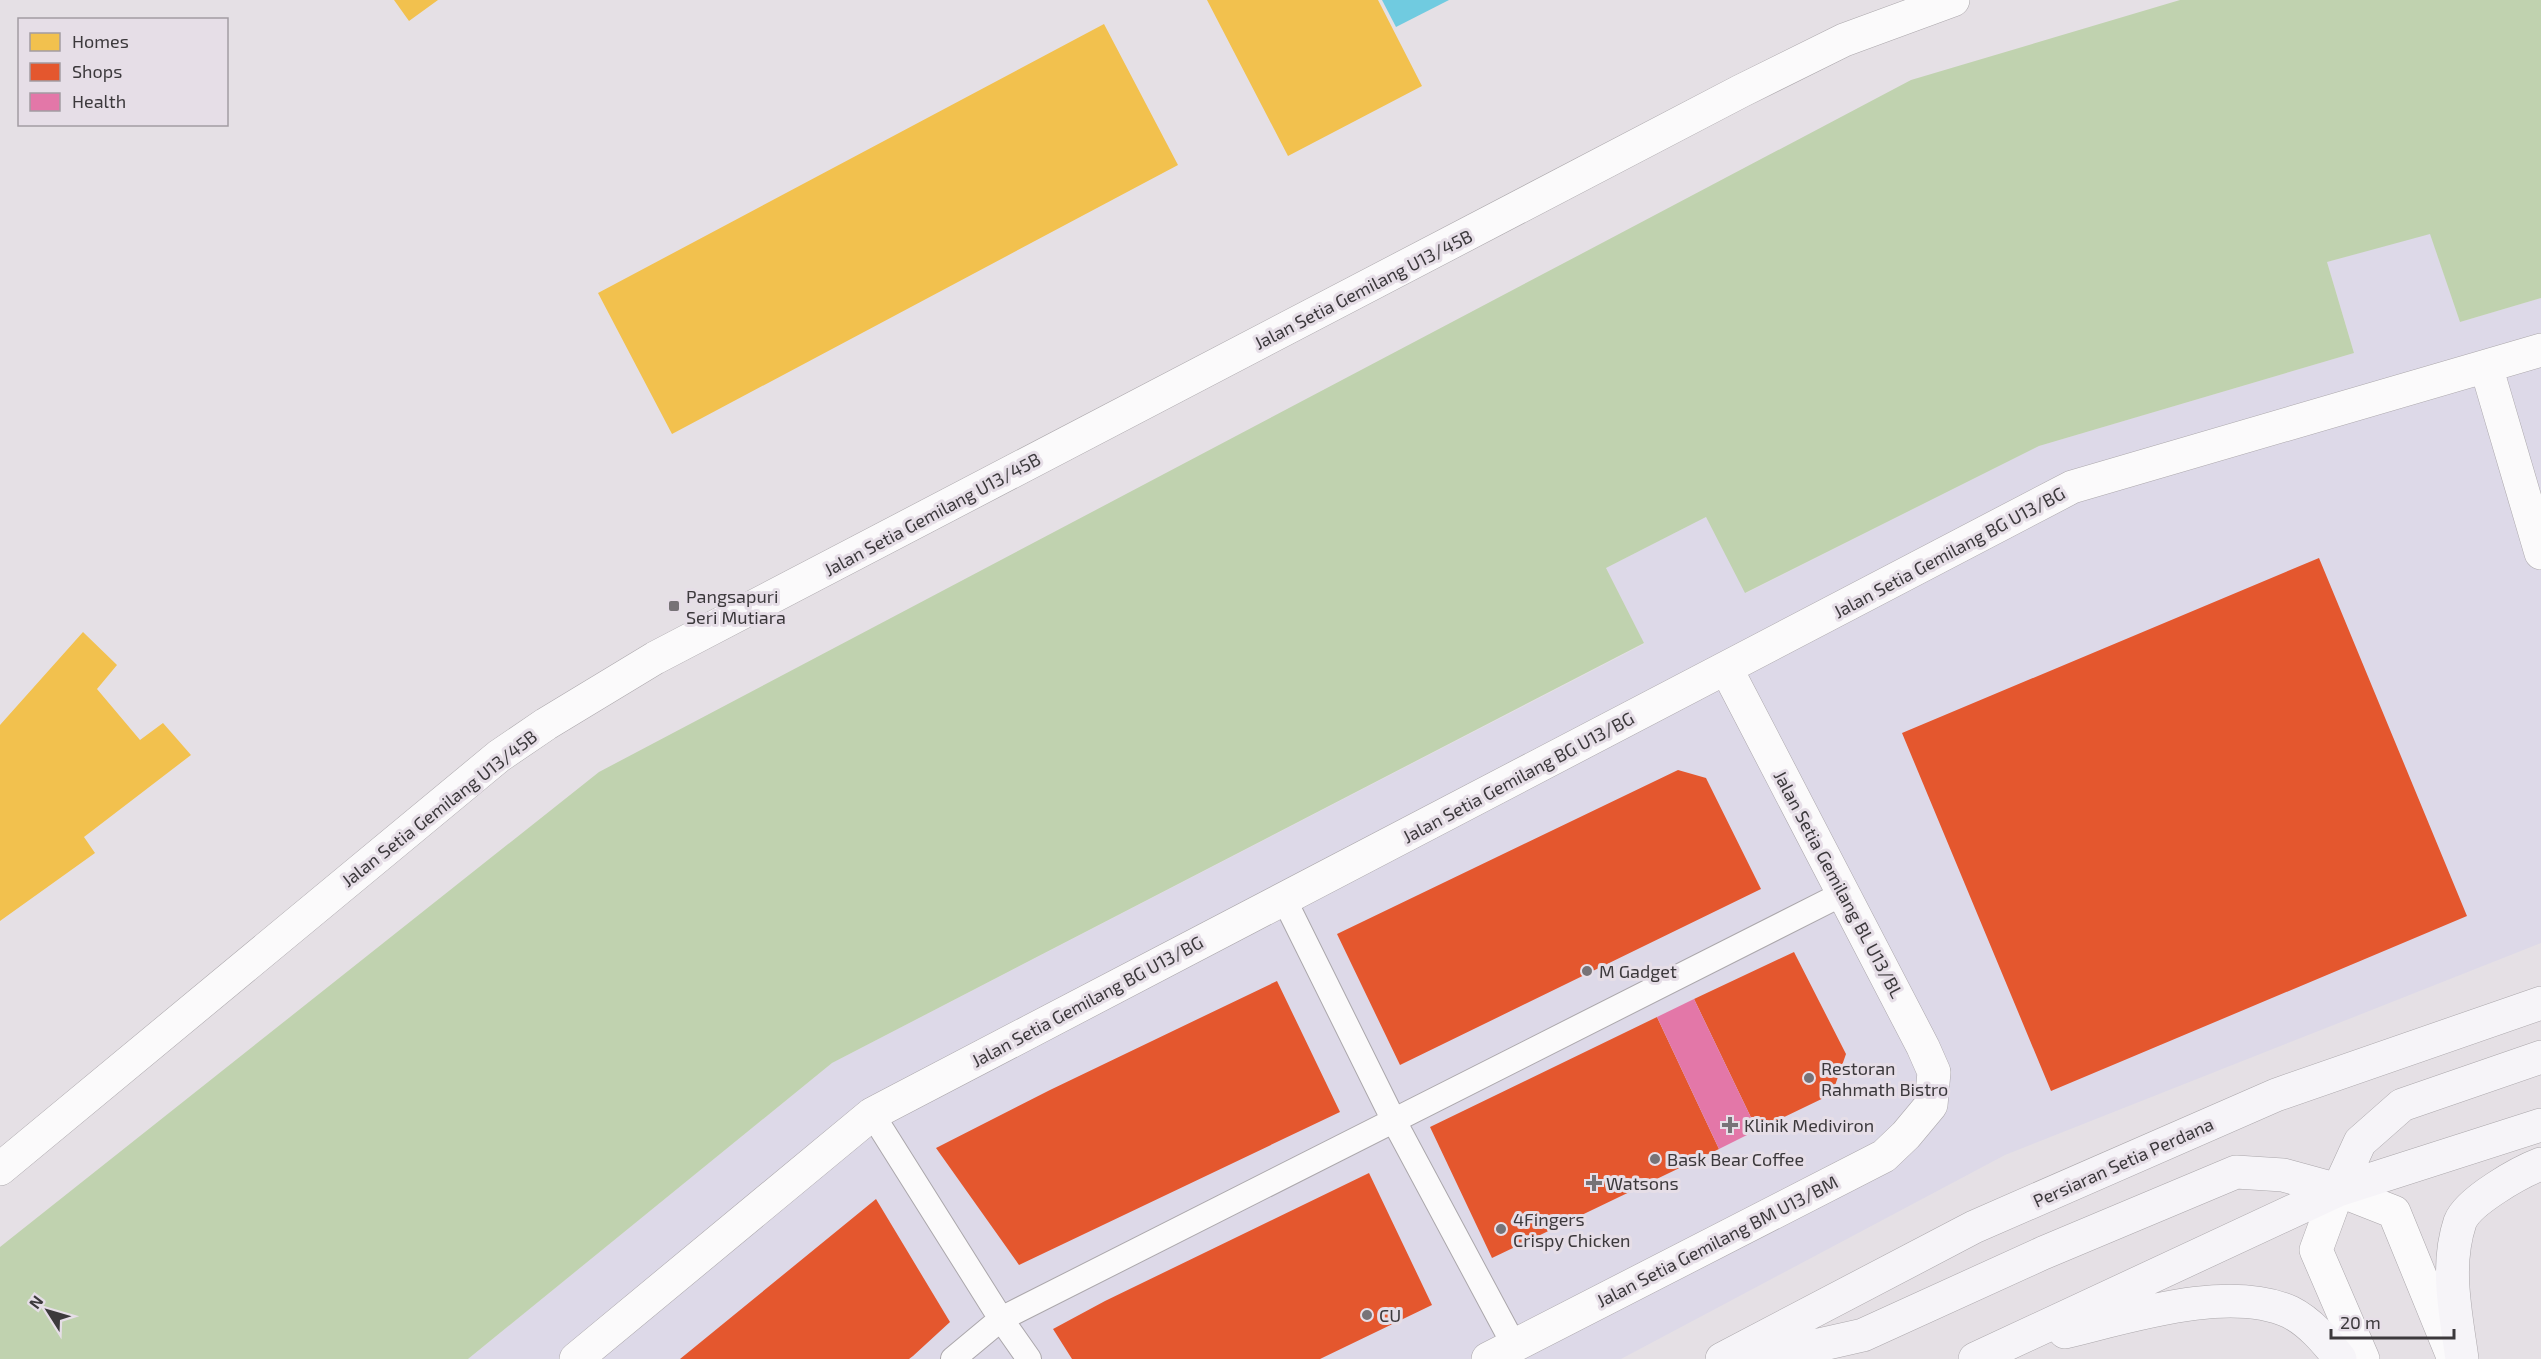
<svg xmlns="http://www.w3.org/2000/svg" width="2541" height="1359" font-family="'Exo 2',sans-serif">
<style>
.commercial{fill:#ddd9e8}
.green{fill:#c0d2af}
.water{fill:#70cbe0}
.homes{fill:#f2c14e}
.shops{fill:#e4572e}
.health{fill:#e377a8}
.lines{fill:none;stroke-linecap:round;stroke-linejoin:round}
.service-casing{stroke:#aba7ab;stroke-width:26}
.minor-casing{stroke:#aba7ab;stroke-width:34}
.tertiary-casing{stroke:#aba7ab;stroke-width:34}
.secondary-casing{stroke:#aba7ab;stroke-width:34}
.service{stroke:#fbfafb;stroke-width:24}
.minor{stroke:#fbfafb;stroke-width:33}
.tertiary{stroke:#fbfafb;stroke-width:33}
.secondary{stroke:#f6f4f8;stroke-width:33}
.poi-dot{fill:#777377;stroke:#e6dee7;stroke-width:2}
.labels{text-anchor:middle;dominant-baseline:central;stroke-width:6;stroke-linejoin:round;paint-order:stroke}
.street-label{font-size:18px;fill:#3c393c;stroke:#e6dee7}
.poi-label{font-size:18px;fill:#3c393c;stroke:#e6dee7;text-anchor:start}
</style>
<rect width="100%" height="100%" fill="#e5e0e5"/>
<!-- commercial -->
<path class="commercial" d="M2430,233L2460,322L2541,298V943L2005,1155L1621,1359H468L832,1063L1644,644L1606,568L1706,517L1746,593L2039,446L2354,353L2327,262Z"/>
<!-- green -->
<path class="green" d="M2180,0H2541V298L2460,322L2430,234L2327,262L2354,353L2039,446L1745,593L1706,517L1606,568L1644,643L832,1063L468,1359H0V1247L599,772L1911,80Z"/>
<!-- water -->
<path class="water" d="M1382,0H1449L1396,27Z"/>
<!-- homes -->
<path class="homes" d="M394,0H438L409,21Z
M1207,0H1378L1422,86L1288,156Z
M1104,24L1178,165L672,434L598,293Z
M83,632L117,665L97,689L140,740L163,723L191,755L84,837L95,853L0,921V725Z"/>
<!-- shops -->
<path class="shops" d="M2319,558L2467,916L2051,1091L1902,733Z
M1678,770L1706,778L1761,889L1400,1065L1337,934Z
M1794,952L1846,1054L1832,1094L1757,1130L1694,999Z
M1277,981L1340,1112L1019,1265L936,1148L1050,1090Z
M1657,1017L1719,1149L1492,1258L1430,1127Z
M1369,1173L1432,1305L1320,1359H1072L1053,1329L1105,1301Z
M876,1199L950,1322L913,1356L909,1359H680Z"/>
<!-- health -->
<path class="health" d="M1694,999L1757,1130L1719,1149L1657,1017Z"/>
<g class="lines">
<!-- service casing -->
<g class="service-casing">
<path id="service" d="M1284,899L1394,1121L1514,1345
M872,1114L1001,1319L1029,1359
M953,1359L1001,1319L1844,893"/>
</g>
<!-- minor casing -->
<g class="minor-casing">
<path id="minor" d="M2486,366L2541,553
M0,1169L499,756L546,724L655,658L1741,91L1844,40L1953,0
M576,1359L872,1114L2072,487L2541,350
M1488,1359L1884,1156L1906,1135L1931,1105L1934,1072L1923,1047L1726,668"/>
</g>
<!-- tertiary casing -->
<g class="tertiary-casing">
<path id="tertiary" d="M2363,1359L2316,1250L2338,1190L2394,1212L2454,1359"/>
</g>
<!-- secondary casing -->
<g class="secondary-casing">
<path id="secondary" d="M2338,1190L2360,1142L2402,1105L2541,1057
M2065,1332C2128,1317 2228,1284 2290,1312C2310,1322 2326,1341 2340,1359
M1722,1359L1974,1227L2276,1095L2541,1003
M1757,1359L1863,1335L2043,1253L2236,1172L2283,1175L2338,1190
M1975,1359L2338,1190L2541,1125
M2462,1359C2456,1314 2445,1267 2460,1222C2468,1201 2520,1172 2541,1164"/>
</g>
<!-- service -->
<use href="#service" class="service"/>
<!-- minor -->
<use href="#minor" class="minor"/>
<!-- tertiary -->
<use href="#tertiary" class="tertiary"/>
<!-- secondary -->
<use href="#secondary" class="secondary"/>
</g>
<!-- markers -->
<g class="poi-dot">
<rect x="668" y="600" width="12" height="12" rx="3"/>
<circle cx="1587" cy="971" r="6"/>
<circle cx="1809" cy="1078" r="6"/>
<path d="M1727 1116h6v6h6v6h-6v6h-6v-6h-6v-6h6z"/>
<circle cx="1655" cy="1159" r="6"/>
<path d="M1591 1174h6v6h6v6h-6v6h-6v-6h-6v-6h6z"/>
<circle cx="1501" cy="1229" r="6"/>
<circle cx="1367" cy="1315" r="6"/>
</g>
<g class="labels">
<!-- street labels -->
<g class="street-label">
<text transform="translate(1363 289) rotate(-27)">Jalan Setia Gemilang U13/45B</text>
<text transform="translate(932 514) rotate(-28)">Jalan Setia Gemilang U13/45B</text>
<text transform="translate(1949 552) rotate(-28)">Jalan Setia Gemilang BG U13/BG</text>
<text transform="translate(1518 777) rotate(-28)">Jalan Setia Gemilang BG U13/BG</text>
<text transform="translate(439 808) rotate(-38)">Jalan Setia Gemilang U13/45B</text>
<text transform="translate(1839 884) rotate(62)">Jalan Setia Gemilang BL U13/BL</text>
<text transform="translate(1087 1001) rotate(-28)">Jalan Setia Gemilang BG U13/BG</text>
<text transform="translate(2123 1162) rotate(-24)">Persiaran Setia Perdana</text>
<text transform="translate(1717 1241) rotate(-27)">Jalan Setia Gemilang BM U13/BM</text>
</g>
<!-- poi labels -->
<g class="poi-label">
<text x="686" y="596">Pangsapuri<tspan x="686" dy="21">Seri Mutiara</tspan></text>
<text x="1599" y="971">M Gadget</text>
<text x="1821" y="1068">Restoran<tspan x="1821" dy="21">Rahmath Bistro</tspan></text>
<text x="1744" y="1125">Klinik Mediviron</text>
<text x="1667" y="1159">Bask Bear Coffee</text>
<text x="1606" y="1183">Watsons</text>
<text x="1513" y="1219">4Fingers<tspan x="1513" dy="21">Crispy Chicken</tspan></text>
<text x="1379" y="1315">CU</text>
</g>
</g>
<!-- legend -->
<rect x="18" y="18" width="210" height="108" fill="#e6dee7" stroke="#a29ca3" stroke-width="1.5"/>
<rect x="30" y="33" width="30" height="18" fill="#f2c14e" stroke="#a29ca3" stroke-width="1.5"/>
<text x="72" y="48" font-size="18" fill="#3c393c">Homes</text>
<rect x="30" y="63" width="30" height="18" fill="#e4572e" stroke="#a29ca3" stroke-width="1.5"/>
<text x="72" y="78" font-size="18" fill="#3c393c">Shops</text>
<rect x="30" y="93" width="30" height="18" fill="#e377a8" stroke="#a29ca3" stroke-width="1.5"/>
<text x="72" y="108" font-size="18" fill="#3c393c">Health</text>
<!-- north arrow -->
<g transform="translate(48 1311) rotate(307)" stroke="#e6dee7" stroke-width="4.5" paint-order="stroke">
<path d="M0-4.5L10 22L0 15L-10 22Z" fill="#3c393c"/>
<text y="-9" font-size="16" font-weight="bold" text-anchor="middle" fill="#3c393c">N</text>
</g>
<!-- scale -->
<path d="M2331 1329v9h123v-9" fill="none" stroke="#3c393c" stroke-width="3"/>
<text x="2340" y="1329" font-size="18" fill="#3c393c" stroke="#e6dee7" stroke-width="4.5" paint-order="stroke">20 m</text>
</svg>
